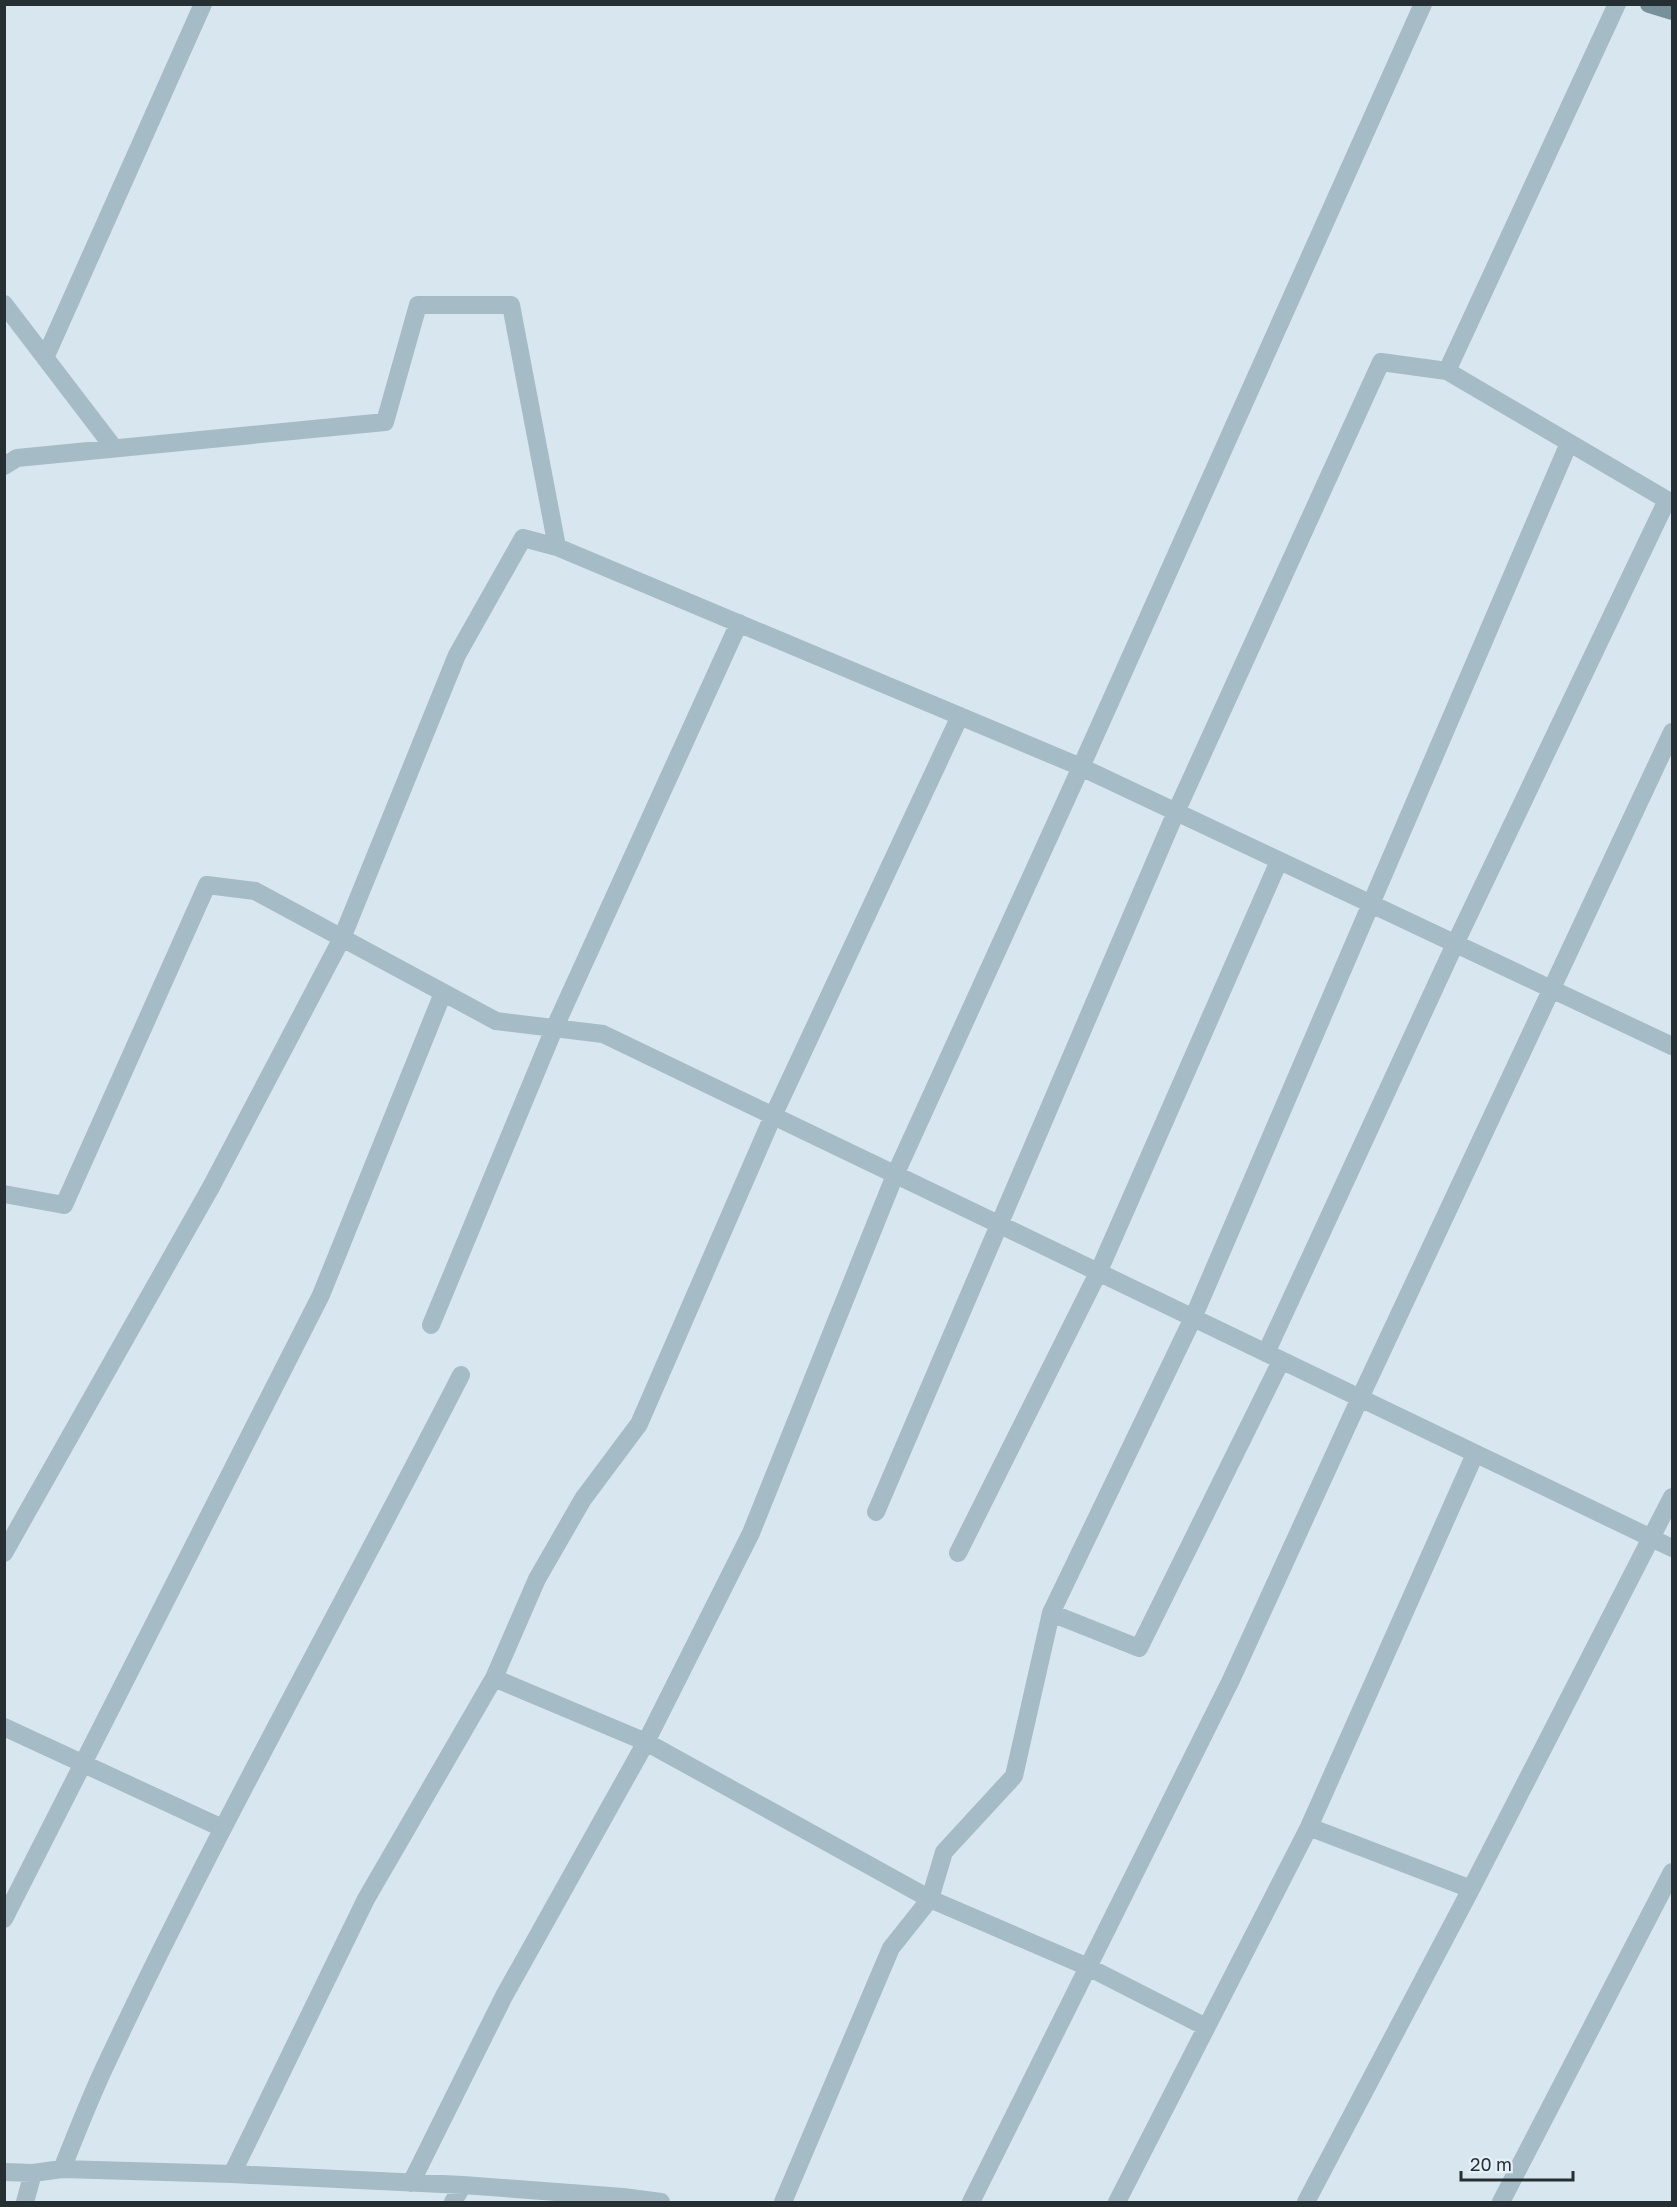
<svg xmlns="http://www.w3.org/2000/svg" width="1677" height="2207" font-family="'Golos Text',sans-serif">
<style>
.lines{fill:none;stroke-linecap:round;stroke-linejoin:round}
.street{stroke:#a5bbc6;stroke-width:18}
.secondary{stroke:#77919a;stroke-width:18}
</style>
<rect width="100%" height="100%" fill="#d8e6ef"/>
<g class="lines">
<!-- street -->
<path class="street" d="M1617,4L1447,371L1672,503
M4,304L114,448
M45,358L203,4
M4,466L17,458L385,422L418,305H511L557,547L1081,767L1672,1046
M960,716L773,1116L639,1424L583,1499L537,1579L494,1678L646,1742L930,1899L1088,1967L1206,2027
M4,1194L64,1205L207,885L255,891L496,1021L603,1034L1672,1548
M431,1325L554,1029L739,623
M1266,1353L1455,944L1667,500
M876,1512L1176,812L1381,362L1447,371
M4,1553L211,1187L342,938L457,655L523,538L557,547
M958,1553L1098,1273L1279,861
M1051,1613L1193,1318L1569,443
M4,1727L222,1828
M1309,1827L1471,1889
M4,1919L321,1295L443,993
M62,2169C77,2132 91,2095 108,2060C217,1828 344,1604 461,1375
M4,2172L33,2173L62,2169L232,2174L463,2185L623,2197L661,2202
M232,2174L366,1899L494,1678
M411,2183L504,1996L646,1742L751,1533L895,1175L1081,767L1423,4
M25,2202L33,2173
M453,2202L463,2185
M783,2202L891,1948L930,1899L944,1852L1014,1776L1051,1613L1139,1648L1281,1361
M971,2202L1231,1680L1360,1398L1672,732
M1117,2202L1309,1827L1475,1454
M1306,2202L1471,1889L1672,1497
M1501,2202L1672,1872"/>
<!-- secondary -->
<path class="secondary" d="M1649,4L1672,11"/>
</g>
<!-- border -->
<rect width="1677" height="2207" fill="none" stroke="#263033" stroke-width="12"/>
<!-- scale -->
<path d="M1461 2171v9h112v-9" fill="none" stroke="#263033" stroke-width="3"/>
<text x="1470" y="2171" font-size="18" fill="#263033" stroke="#e4eff8" stroke-width="4.5" paint-order="stroke">20 m</text>
</svg>
